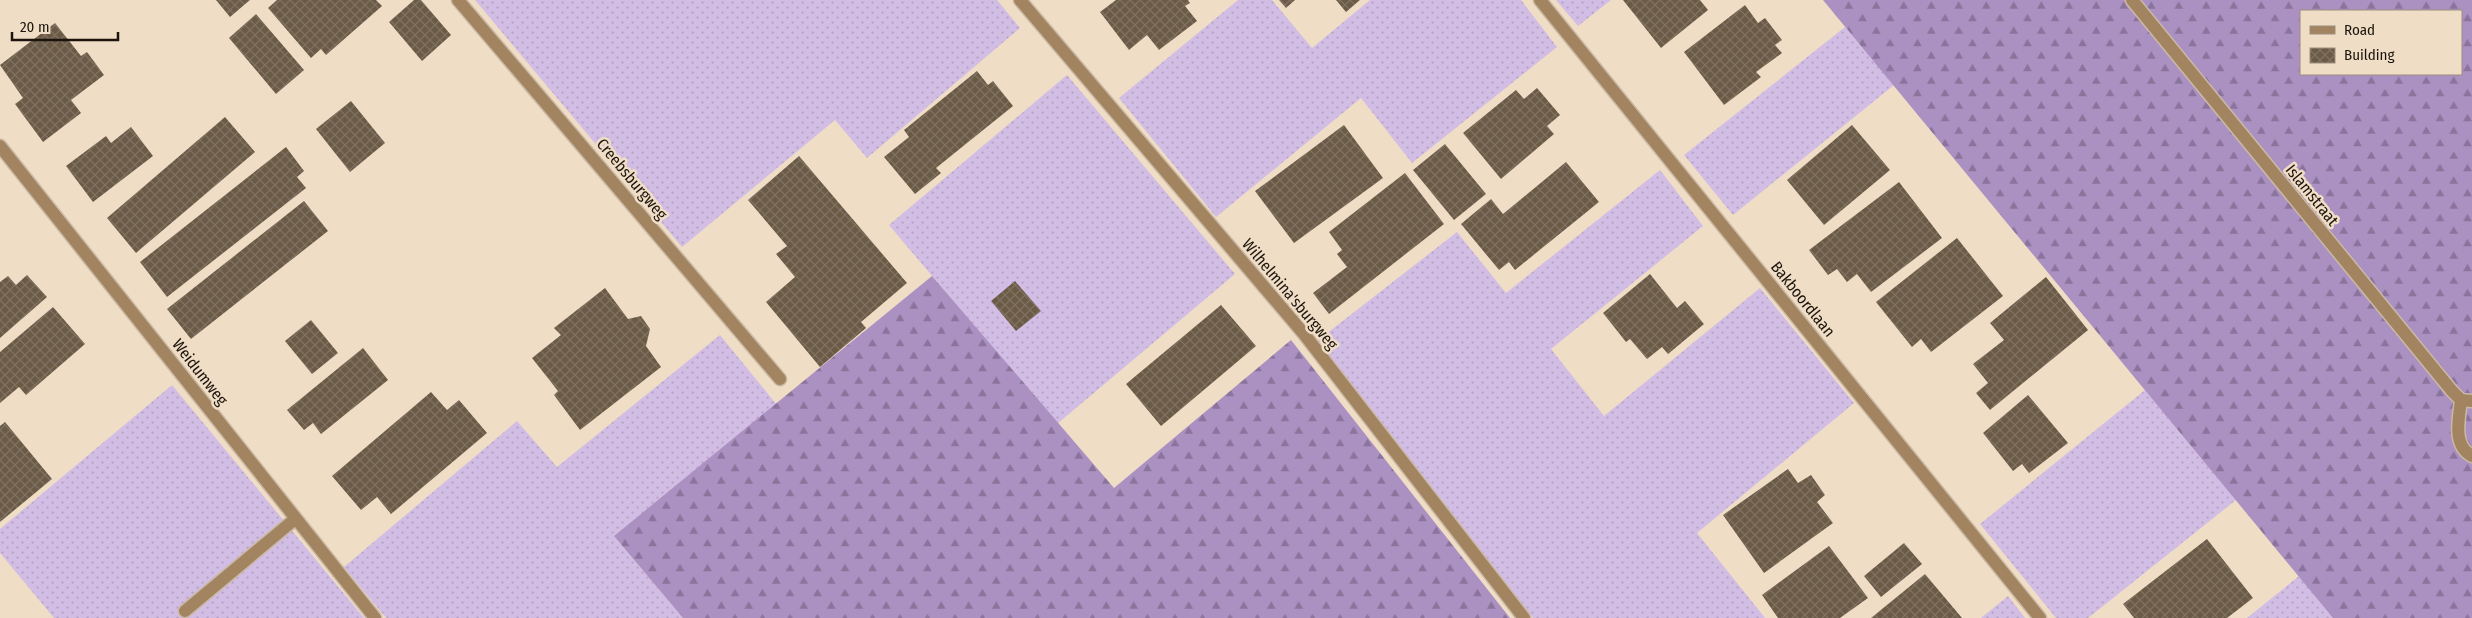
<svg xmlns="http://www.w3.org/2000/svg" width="2472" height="618" font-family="'Fira Sans Condensed',sans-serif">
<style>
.grass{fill:url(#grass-dots)}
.forest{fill:url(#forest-firs);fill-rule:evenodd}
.building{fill:url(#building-cross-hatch)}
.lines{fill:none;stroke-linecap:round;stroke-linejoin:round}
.minor-casing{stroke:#cab9a5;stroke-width:15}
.minor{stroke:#a28460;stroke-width:12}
.labels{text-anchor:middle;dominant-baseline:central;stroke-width:5;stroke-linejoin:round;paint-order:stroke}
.street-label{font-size:16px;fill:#1b140c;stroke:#f0ddc6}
</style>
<defs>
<pattern id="grass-dots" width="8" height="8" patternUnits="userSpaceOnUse" patternTransform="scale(1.25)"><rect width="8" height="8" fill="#d2bde4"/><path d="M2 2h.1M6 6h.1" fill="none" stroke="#b4a2c2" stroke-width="1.8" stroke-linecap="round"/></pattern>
<pattern id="forest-firs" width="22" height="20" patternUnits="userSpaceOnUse" patternTransform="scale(1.25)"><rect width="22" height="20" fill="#ab90c2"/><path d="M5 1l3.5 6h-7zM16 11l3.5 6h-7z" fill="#8a749c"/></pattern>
<pattern id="building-cross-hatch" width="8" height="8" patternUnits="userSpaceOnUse" patternTransform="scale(1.25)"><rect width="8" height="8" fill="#6b5a46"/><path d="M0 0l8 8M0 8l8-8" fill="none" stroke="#7f7262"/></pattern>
</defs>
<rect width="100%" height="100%" fill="#f0ddc6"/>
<!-- grass -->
<path class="grass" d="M475,0H997L1020,28L867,158L835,120L682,247Z
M1238,0H1272L1312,48L1370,0H1521L1557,47L1412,163L1361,98L1216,217L1119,98Z
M1556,0H1611L1578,26Z
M1845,27L1894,85L1733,215L1684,155Z
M1067,75L1235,274L1057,424L889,225Z
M1660,170L1703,226L1551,349L1604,416L1760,288L1854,403L1697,533L1765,618H1533L1317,341L1457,232L1506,293Z
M720,335L777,405L614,536L683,618H386L344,567L517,421L557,467Z
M172,385L364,618H54L0,553V529Z
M2145,390L2236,500L2088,618H2056L1980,524Z
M2299,576L2333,618H2247Z
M2008,596L2025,618H1981Z"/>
<!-- forest -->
<path class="forest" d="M1823,0H2472V618H2333ZM2301,11H2461V74H2301Z
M932,276L1114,488L1291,340L1510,618H683L614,536Z"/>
<!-- building -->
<path class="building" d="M216,0H250L230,17Z
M277,0H376L382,6L326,55L321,49L311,58L268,8Z
M414,0H421L451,35L422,61L389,22Z
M1116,0H1188L1190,3L1185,6L1197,21L1159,50L1147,35L1129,50L1100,12Z
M1279,0H1295L1286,8Z
M1336,0H1360L1346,12Z
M1623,0H1700L1708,10L1661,48Z
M1745,5L1758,23L1765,18L1782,40L1775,45L1782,53L1756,72L1761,77L1724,105L1684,52Z
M256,14L304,70L276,94L229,38Z
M55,23L81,56L87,52L104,75L71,100L81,113L43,142L15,104L23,98L0,65Z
M977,71L988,85L993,81L1013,106L936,168L941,173L915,194L884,157L909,137L904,130Z
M1537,88L1560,115L1547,126L1554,134L1501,179L1463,133L1516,90L1524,99Z
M351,101L385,143L350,172L316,129Z
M225,117L255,152L136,253L107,218Z
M1344,125L1383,178L1294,243L1255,191Z
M1852,125L1890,170L1824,225L1787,180Z
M131,127L153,156L93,202L66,166L106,136L111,143Z
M1445,144L1486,194L1454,220L1413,170Z
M286,147L304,171L297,177L306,188L167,297L140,262Z
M799,156L907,283L861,322L866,328L820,367L766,302L795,277L776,254L787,246L748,200Z
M1566,162L1599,202L1515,270L1509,262L1499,270L1461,224L1491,199L1503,214Z
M1405,173L1444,224L1329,314L1313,293L1347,267L1337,254L1342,250L1329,232Z
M1899,182L1942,238L1871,292L1857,274L1847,282L1837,269L1828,275L1809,250Z
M304,201L328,231L191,339L167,309Z
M1957,238L2003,296L1931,352L1921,339L1912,347L1876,302Z
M1650,274L1677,308L1685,301L1704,324L1668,354L1662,347L1647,359L1630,339L1626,342L1603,313Z
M27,275L47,297L0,338V282L8,276L16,285Z
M2046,277L2088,330L1990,410L1976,393L1988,383L1973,364L2004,340L1990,323Z
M1015,281L1041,311L1016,331L991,301Z
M605,288L628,319L641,316L650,329L646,346L661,367L580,430L554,395L558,391L532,358L561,335L554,328Z
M1221,305L1256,346L1161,426L1126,384Z
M53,307L85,344L26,395L19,387L0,403V352Z
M311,320L338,353L312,374L285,341Z
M363,348L388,380L321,434L313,423L304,430L287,410Z
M431,392L447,410L459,400L487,433L391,514L377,497L361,510L332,476Z
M2028,395L2068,443L2029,473L2022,464L2013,471L1983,433Z
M5,422L52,479L0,522V426Z
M1788,469L1798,483L1811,475L1825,495L1817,502L1833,523L1764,573L1723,515Z
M2207,539L2253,598L2227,618H2134L2123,604Z
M1904,543L1922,564L1881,597L1864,576Z
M1829,546L1868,598L1840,618H1778L1762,595Z
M1925,574L1962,618H1871Z"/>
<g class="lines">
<!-- minor casing -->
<g class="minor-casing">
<path id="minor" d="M458,0L780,379
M1020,0L1304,334L1524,618
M1540,0L2040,618
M2132,0L2452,391L2461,400L2472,401
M0,146L375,618
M2461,400C2459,419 2452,445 2472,456
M185,611L295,519"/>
</g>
<!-- minor -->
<use href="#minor" class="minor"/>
</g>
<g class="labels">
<!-- street labels -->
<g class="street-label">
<text transform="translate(632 179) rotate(50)">Creebsburgweg</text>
<text transform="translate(2312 195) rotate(51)">Islamstraat</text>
<text transform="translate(1290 294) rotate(50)">Wilhelmina'sburgweg</text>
<text transform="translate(1803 299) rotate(51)">Bakboordlaan</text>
<text transform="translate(200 372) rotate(52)">Weidumweg</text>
</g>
</g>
<!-- legend -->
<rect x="2300" y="10" width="162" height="65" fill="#f0ddc6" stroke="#9b8d7c"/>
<rect x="2310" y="26" width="25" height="8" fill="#a28460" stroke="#9b8d7c"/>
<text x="2344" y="35" font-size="15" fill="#1b140c">Road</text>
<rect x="2310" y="48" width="25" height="15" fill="url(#building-cross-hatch)" stroke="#9b8d7c"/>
<text x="2344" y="60" font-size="15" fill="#1b140c">Building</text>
<!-- scale -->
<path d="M12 32v8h106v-8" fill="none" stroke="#1b140c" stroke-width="2.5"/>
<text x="20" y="32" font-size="15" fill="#1b140c" stroke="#f0ddc6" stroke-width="4" paint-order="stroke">20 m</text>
</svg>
